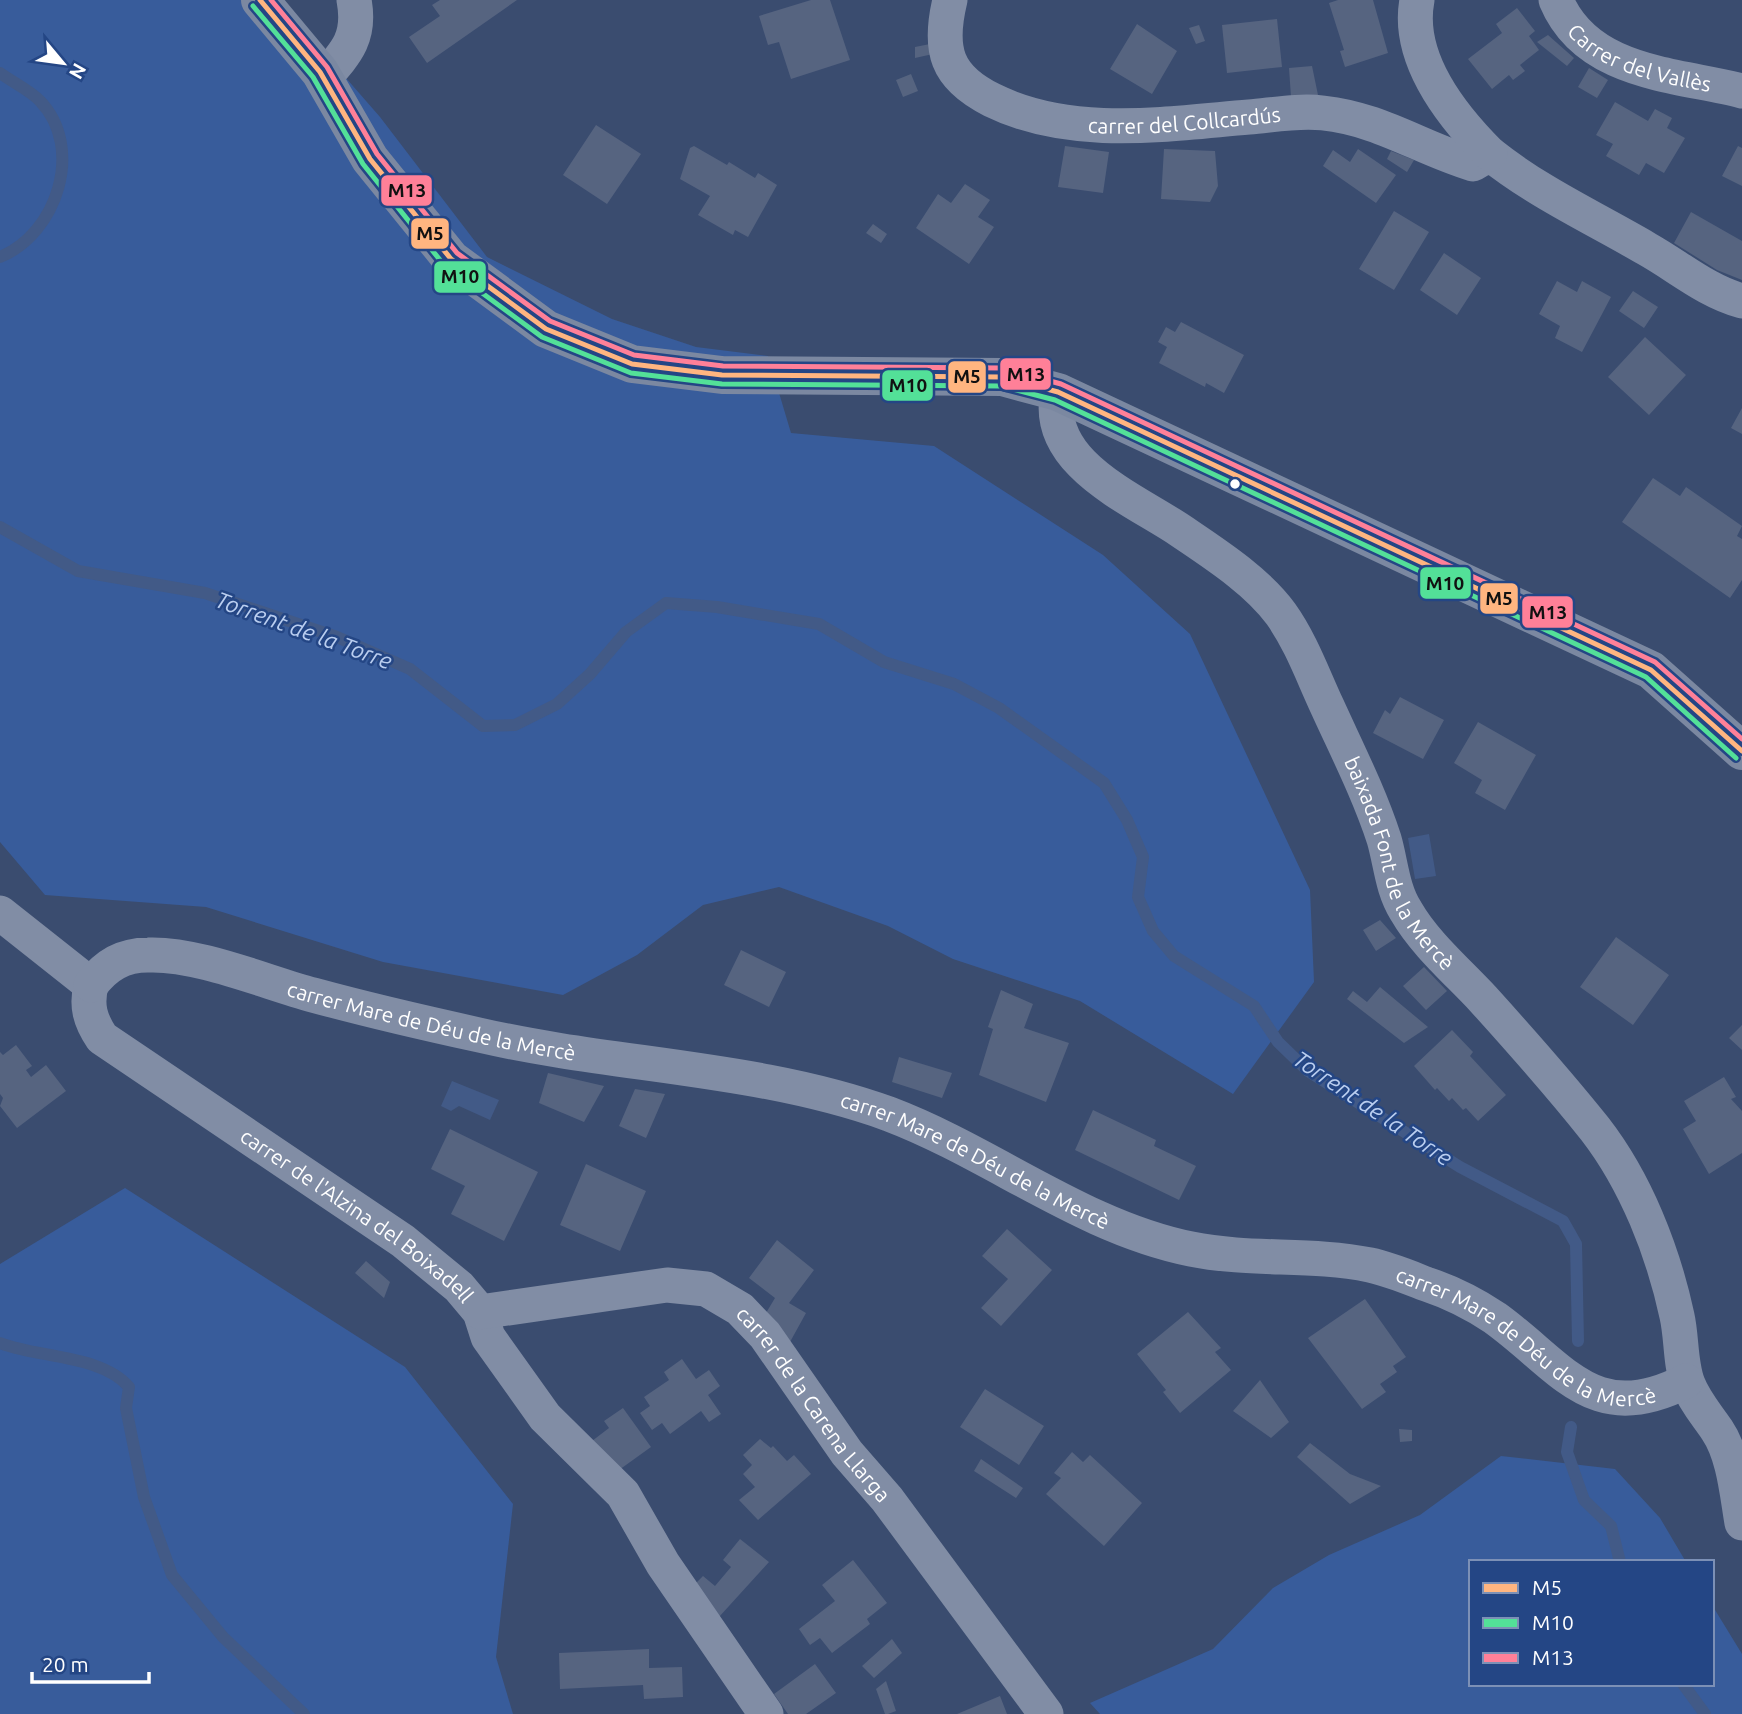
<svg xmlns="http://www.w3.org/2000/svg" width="1742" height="1714" font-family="Ubuntu,sans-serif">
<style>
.green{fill:#385c9b}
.water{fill:#425a87}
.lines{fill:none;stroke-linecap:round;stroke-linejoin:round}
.stream{stroke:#425a87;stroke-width:12}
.building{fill:#566480}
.street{stroke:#818da5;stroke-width:35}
.secondary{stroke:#7b88a1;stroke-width:38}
.bus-1-casing{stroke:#244685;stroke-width:10}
.bus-2-casing{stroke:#244685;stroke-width:10}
.bus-3-casing{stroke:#244685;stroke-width:10}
.bus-1{stroke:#ffb580;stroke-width:5}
.bus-2{stroke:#53e098;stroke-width:5}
.bus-3{stroke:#ff8098;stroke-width:5}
.bus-dot{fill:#fff;stroke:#244685;stroke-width:2.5}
.labels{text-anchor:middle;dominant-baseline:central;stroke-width:5;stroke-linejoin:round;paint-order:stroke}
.street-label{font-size:21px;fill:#fff;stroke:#244685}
.water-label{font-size:23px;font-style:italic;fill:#bacef0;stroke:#244685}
.line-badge{stroke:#244685;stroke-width:2.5}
.pale-badge-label{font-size:19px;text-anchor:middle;font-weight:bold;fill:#111}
</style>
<rect width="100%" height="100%" fill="#3a4c6f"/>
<!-- green -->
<path class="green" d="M0,0H278L380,117L487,257L612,319L696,347L768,356L791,433L934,446L1103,555L1190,634L1310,890L1314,982L1233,1094L1080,1001L953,959L888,926L779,887L703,905L637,955L563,995L383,962L206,907L45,895L0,842Z
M125,1188L405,1367L513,1504L496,1657L513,1714H0V1264Z
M1501,1456L1615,1469L1660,1518L1686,1562H1471V1684H1712V1605L1742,1654V1714H1100L1090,1703L1213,1649L1273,1588L1329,1555L1420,1515Z"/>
<!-- water -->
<path class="water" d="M1429,834L1436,876L1415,879L1408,838Z
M452,1081L499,1100L490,1120L459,1106L451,1111L441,1106Z"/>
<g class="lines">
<!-- stream -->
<path class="stream" d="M0,73C12,82 30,90 40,101C85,148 57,234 0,257
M0,527L78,571L205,593L337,637L410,669L483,726L515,725L557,704L590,674L626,632L666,603L717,607L819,624L884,662L954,684L999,708L1104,783L1127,820L1143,857L1138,897L1153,931L1174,956L1254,1006L1278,1042L1308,1071L1460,1167L1563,1221L1576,1244L1578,1341
M0,1343C39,1358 102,1355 129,1387L126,1408L144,1497L172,1575L223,1637L304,1714
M1571,1427L1567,1452L1584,1500L1611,1526L1620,1562
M1683,1684L1705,1714"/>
</g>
<!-- building -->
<path class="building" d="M440,0H517L427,63L409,37L440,16L432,5Z
M811,0H830L850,60L791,79L779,42L768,45L759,16Z
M1338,0H1373L1388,53L1345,67L1340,51L1344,50L1329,3Z
M1517,8L1535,31L1529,36L1539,50L1520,65L1525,71L1513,80L1509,75L1492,89L1468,59L1502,33L1496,24Z
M1277,19L1282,67L1227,73L1222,25Z
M1137,24L1177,51L1152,94L1110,69Z
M1199,25L1205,41L1196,44L1189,28Z
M1548,35L1574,58L1567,66L1537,42Z
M930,44L933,54L915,58V47Z
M1312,66L1318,95L1291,97L1289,68Z
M1589,68L1608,80L1597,98L1578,87Z
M911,74L918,91L903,97L896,80Z
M1615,102L1648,121L1655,109L1672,118L1667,128L1685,138L1664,173L1646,163L1639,175L1606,156L1613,144L1596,135Z
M596,125L641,154L607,204L563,175Z
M694,146L727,165L729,162L755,178L758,173L777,185L748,237L735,230L733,235L698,215L710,196L680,179L690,148Z
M1065,146L1109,152L1103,193L1058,187Z
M1738,146L1742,148V186L1722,176Z
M1164,149L1215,151L1218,186L1210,202L1161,199Z
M1358,149L1396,175L1376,203L1323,166L1333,150L1350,162Z
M1391,151L1414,160L1407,172L1387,159Z
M965,184L990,200L978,217L994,227L969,264L916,228L938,194L951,203Z
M1394,211L1429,232L1394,290L1359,269Z
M1691,212L1742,241V280L1717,270L1674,243Z
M873,224L887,234L881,243L866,233Z
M1444,253L1481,278L1457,315L1420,290Z
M1557,281L1577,292L1582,281L1611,297L1582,352L1555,338L1560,326L1539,314Z
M1633,291L1658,307L1644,328L1619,311Z
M1181,322L1244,355L1224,393L1206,383L1205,387L1159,363L1167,347L1158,342L1166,327L1175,332Z
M1645,337L1686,375L1649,415L1608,377Z
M1742,408V434L1731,428Z
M1653,478L1680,496L1686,487L1742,526L1737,536L1742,539V580L1730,598L1622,522Z
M1400,697L1444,720L1423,759L1373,733L1385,710L1390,714Z
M1478,722L1536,755L1505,810L1475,793L1482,780L1454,763Z
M1380,920L1396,938L1376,951L1363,930Z
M1616,937L1669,975L1633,1025L1580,987Z
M741,950L786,972L769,1007L724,985Z
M1424,967L1447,991L1426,1010L1403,986Z
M1380,987L1428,1027L1404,1043L1347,999L1353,991L1367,1002Z
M1001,990L1033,1004L1024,1028L1069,1043L1046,1102L979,1075L993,1029L988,1027Z
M1742,1025V1050L1729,1038Z
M1452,1030L1473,1052L1470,1056L1506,1095L1478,1121L1466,1108L1463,1110L1452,1098L1449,1101L1437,1088L1435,1090L1414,1066Z
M16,1045L32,1066L26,1070L31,1077L46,1065L66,1091L17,1128L0,1106L3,1098L0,1094V1052L3,1055Z
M899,1057L952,1073L942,1098L892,1082Z
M548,1073L604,1086L584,1122L539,1103Z
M1724,1077L1736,1097L1731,1099L1742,1111V1153L1709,1174L1683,1129L1696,1121L1684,1101Z
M635,1089L665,1094L646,1138L619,1126Z
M1093,1110L1156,1140L1154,1146L1196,1166L1179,1200L1075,1150Z
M450,1129L538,1172L504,1241L451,1214L465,1186L431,1169Z
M586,1164L646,1191L620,1251L560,1225Z
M1007,1229L1052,1270L1001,1326L981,1308L1008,1279L982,1256Z
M777,1240L814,1270L789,1303L806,1313L790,1342L766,1313L775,1298L749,1278Z
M366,1261L390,1282L384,1298L355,1273Z
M1365,1299L1406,1357L1393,1366L1397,1372L1380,1384L1386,1392L1362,1409L1308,1338Z
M1188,1312L1221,1348L1215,1352L1231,1370L1180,1413L1163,1392L1166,1390L1137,1354Z
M682,1359L696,1379L709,1370L720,1386L708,1395L721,1414L709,1422L701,1411L670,1434L662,1423L652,1430L640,1413L650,1406L644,1397L669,1380L664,1372Z
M1260,1380L1289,1422L1271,1438L1233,1411Z
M985,1389L1044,1426L1019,1465L960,1427Z
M623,1408L651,1447L619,1470L592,1441L609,1428L604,1421Z
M1399,1429L1412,1430V1441L1400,1442Z
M760,1439L771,1448L773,1446L787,1461L794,1455L811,1474L758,1520L739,1500L755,1487L743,1474L752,1465L743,1455Z
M1310,1443L1350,1474L1381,1486L1350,1504L1297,1457Z
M1072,1452L1083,1462L1090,1455L1142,1503L1104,1546L1046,1494L1061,1478L1054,1473Z
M981,1459L1023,1488L1016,1498L974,1471Z
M740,1539L769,1562L719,1617L696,1583L703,1576L715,1586L731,1567L723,1560Z
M853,1560L887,1603L867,1619L870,1624L832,1653L820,1638L810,1645L799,1629L835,1601L822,1585Z
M892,1639L902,1653L874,1678L862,1666Z
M649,1649V1668L682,1667L683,1697L644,1699L643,1685L560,1689L559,1653Z
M815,1664L836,1693L806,1714H788L774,1694Z
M886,1681L896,1711L888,1714H885L876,1689Z
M1000,1696L1007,1714H957Z"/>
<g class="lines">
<!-- street -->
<g class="street">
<path id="s1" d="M950,0C938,50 946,77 992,100C1071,139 1165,124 1249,117C1273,115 1299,110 1323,113C1380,119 1420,148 1473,164L1490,154C1539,193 1594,218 1647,249C1679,267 1706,291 1742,301"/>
<path d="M1417,0C1406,58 1451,115 1490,154"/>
<path id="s2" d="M1556,0C1587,74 1675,74 1742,91"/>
<path d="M323,79C347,52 361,37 354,0"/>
<path id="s3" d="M1058,392C1042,463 1134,499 1181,531C1215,554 1257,581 1281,614C1301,642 1313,676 1327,706C1347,750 1369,793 1384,839C1391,863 1392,889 1406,911C1425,944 1457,971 1483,999C1521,1041 1559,1084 1595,1129C1636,1182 1663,1251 1677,1316C1682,1338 1680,1364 1688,1384C1695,1402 1707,1415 1717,1430C1734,1455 1737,1494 1742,1523"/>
<path id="s4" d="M0,913L91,985C86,1006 90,1020 102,1038L403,1241L459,1287L480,1312L488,1337L545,1417L623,1494L663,1564L766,1714"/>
<path id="s5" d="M91,985C106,965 123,955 148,955C197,953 265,982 313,995C368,1010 424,1023 479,1035C613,1066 760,1067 889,1114C992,1153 1082,1227 1191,1249C1250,1261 1311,1253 1370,1265C1389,1269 1408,1277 1426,1284C1450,1292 1474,1304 1495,1318C1563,1367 1593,1429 1686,1381"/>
<path id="s6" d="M480,1312L667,1285L706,1289L740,1309L765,1335L847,1453L887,1499L1046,1714"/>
</g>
<!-- secondary -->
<path class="secondary" d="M260,0L320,72L370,159L451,259L546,329L632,364L722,375L1002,377L1058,392L1651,670L1742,751"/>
<!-- bus-1 casing -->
<g class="bus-1-casing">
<path id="bus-1" d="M260,0L320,72L370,159L451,259L546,329L632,364L722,375L1002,377L1058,392L1651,670L1742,751"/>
</g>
<!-- bus-2 casing -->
<g class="bus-2-casing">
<path id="bus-2" d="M253,6L313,77L363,164L444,265L542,337L631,373L722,384L1001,386L1055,400L1646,677L1736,758"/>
</g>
<!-- bus-3 casing -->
<g class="bus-3-casing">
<path id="bus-3" d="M271,0L327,67L377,154L457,253L550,321L634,355L723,366L1003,368L1061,384L1655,662L1742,739"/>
</g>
<!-- bus-1 -->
<use href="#bus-1" class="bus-1"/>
<!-- bus-2 -->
<use href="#bus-2" class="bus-2"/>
<!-- bus-3 -->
<use href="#bus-3" class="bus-3"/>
</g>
<!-- markers -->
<circle class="bus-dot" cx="1235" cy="484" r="6"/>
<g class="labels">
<!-- street labels -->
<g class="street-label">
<text stroke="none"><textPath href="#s2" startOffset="108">Carrer del Vallès</textPath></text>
<text stroke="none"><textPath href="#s1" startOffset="317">carrer del Collcardús</textPath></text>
<text stroke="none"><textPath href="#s3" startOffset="607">baixada Font de la Mercè</textPath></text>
<text stroke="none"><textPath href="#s5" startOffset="359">carrer Mare de Déu de la Mercè</textPath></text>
<text stroke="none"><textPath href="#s5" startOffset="924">carrer Mare de Déu de la Mercè</textPath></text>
<text stroke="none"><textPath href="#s4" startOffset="483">carrer de l'Alzina del Boixadell</textPath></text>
<text stroke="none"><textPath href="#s5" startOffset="1514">carrer Mare de Déu de la Mercè</textPath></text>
<text stroke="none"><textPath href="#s6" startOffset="388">carrer de la Carena Llarga</textPath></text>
</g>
<!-- water labels -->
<g class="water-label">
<text transform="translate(304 630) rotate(20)">Torrent de la Torre</text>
<text transform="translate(1373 1108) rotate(34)">Torrent de la Torre</text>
</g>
</g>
<g class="line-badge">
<rect x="380" y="174" width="53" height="33" rx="7" fill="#ff8098"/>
<rect x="410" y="217" width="40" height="33" rx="7" fill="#ffb580"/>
<rect x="433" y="260" width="54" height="34" rx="7" fill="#53e098"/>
<rect x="999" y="357" width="53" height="34" rx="7" fill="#ff8098"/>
<rect x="947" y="360" width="40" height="34" rx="7" fill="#ffb580"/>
<rect x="881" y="369" width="53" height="33" rx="7" fill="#53e098"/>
<rect x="1419" y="566" width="53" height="34" rx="7" fill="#53e098"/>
<rect x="1479" y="582" width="40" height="33" rx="7" fill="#ffb580"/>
<rect x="1521" y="595" width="53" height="34" rx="7" fill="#ff8098"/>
</g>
<g class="pale-badge-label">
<text x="407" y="197">M13</text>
<text x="430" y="240">M5</text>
<text x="460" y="283">M10</text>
<text x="1026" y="381">M13</text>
<text x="967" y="383">M5</text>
<text x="908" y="392">M10</text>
<text x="1445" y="590">M10</text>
<text x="1499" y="605">M5</text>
<text x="1548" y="619">M13</text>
</g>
<!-- legend -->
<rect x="1469" y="1560" width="245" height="126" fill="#244685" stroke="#7c90b6" stroke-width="2"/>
<rect x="1483" y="1583" width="35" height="10" fill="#ffb580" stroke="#7c90b6" stroke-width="2"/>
<text x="1532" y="1595" font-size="21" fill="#ffffff">M5</text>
<rect x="1483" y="1618" width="35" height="10" fill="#53e098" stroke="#7c90b6" stroke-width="2"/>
<text x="1532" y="1630" font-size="21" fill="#ffffff">M10</text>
<rect x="1483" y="1653" width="35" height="10" fill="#ff8098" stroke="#7c90b6" stroke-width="2"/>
<text x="1532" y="1665" font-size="21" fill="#ffffff">M13</text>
<!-- north arrow -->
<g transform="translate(63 63) rotate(119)" stroke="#244685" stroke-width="5" paint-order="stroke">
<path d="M0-5L12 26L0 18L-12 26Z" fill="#ffffff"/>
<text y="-10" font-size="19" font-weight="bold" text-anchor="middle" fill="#ffffff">N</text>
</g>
<!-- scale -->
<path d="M32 1672v10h117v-10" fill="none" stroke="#ffffff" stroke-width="3.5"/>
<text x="42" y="1672" font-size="21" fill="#ffffff" stroke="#244685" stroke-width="5" paint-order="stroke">20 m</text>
</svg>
